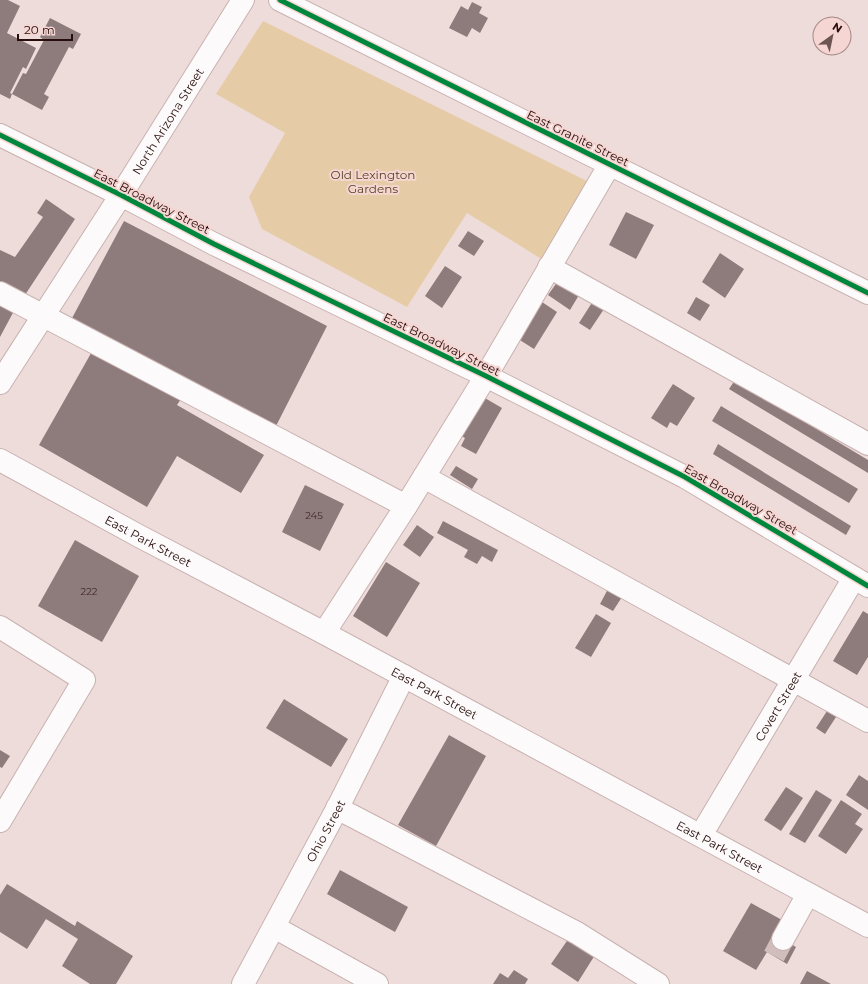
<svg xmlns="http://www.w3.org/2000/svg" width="868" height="984" font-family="Montserrat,sans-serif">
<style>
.green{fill:#e6cca6}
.building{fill:#8e7b7b}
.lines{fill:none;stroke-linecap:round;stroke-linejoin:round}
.minor-tunnel{stroke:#d0bdbc;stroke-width:22;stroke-dasharray:22 11;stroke-linecap:butt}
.minor-casing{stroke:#c8b2b1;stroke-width:24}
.major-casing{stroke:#c8b2b1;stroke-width:24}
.minor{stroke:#fcfafa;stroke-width:22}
.major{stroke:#fcfafa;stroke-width:22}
.cycleway-casing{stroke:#f6d6d3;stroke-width:8}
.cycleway{stroke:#00873e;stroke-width:5}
.labels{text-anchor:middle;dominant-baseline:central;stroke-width:4;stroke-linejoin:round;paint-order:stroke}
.number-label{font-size:10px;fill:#412828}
.street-label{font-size:12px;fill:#270d0c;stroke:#f6d6d3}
.park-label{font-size:12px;fill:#544421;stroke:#f6d6d3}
</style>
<rect width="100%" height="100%" fill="#eedcdb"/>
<!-- green -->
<path class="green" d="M263,21L589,182L543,260L467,213L407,307L262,229L249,197L285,133L216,94Z"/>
<!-- building -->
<path class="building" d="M0,0H8L20,6L7,33L36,48L26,69L23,67L10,93L12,94L10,99L0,94Z
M472,2L482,7L479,13L488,18L480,33L472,28L467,37L449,28L461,6L468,10Z
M50,18L81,34L73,49L69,47L44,94L49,97L42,110L12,94L23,73L26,74L44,40L40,37Z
M46,199L75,219L23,298L0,287V250L15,257L43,217L37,213Z
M626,212L654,225L636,259L609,245Z
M124,221L327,326L276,426L71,320Z
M468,231L484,241L474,256L458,246Z
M720,253L744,269L725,298L702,282Z
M445,266L462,277L442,308L425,296Z
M558,281L579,295L570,310L548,295Z
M696,297L710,305L700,321L687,313Z
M0,300L15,309L0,337Z
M539,300L557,312L534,349L515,337Z
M593,301L604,309L590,330L579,323Z
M94,348L181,399L177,405L264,455L241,493L177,456L147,507L39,445Z
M735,380L868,460V473L729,389Z
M673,384L695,398L677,426L670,422L667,428L651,418Z
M478,394L502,408L476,454L461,446L465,438L456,433Z
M721,406L858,489L849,503L712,421Z
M718,444L851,526L846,535L713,454Z
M456,466L478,479L472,489L450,475Z
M305,485L344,504L320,551L282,532Z
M443,521L498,550L492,562L482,556L477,564L464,557L468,550L437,533Z
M417,525L434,537L420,557L403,545Z
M75,540L139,576L102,642L38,606Z
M386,562L420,583L387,637L353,616Z
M608,589L622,597L613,611L600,604Z
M863,611L868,614V657L857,675L833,661Z
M596,614L611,623L591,657L575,648Z
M284,699L348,739L331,767L266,728Z
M827,711L836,717L825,734L816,728Z
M449,735L486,756L436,846L398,825Z
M0,750L10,756L2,768L0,767Z
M859,775L868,781V810L846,795Z
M786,787L803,798L781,831L764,820Z
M816,790L832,800L805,843L789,834Z
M841,800L862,814L855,824L863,829L846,854L818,836Z
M340,870L408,907L395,932L327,894Z
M7,884L75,926L77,921L133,956L116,984H90L62,966L78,939L46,919L27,949L0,932V895Z
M751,903L782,920L774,934L796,947L787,964L767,952L756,970L723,951Z
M569,938L595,955L578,982L551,964Z
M514,970L528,979L525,984H493L500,973L508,978Z
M807,971L831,984H800Z"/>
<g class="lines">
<!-- minor-tunnel -->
<path class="minor-tunnel" d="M774,956L783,939"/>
<!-- minor casing -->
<g class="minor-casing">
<g id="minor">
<path d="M280,0L868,293"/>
<path d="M0,135L121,195L214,244L486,376L685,477L868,586"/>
<path d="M549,267L868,444"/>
<path d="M0,293L406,506"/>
<path id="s1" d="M0,383L121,195L243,0"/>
<path d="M424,477L868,721"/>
<path d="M0,627L84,680L0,821"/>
<path d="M324,633L406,506L486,376L610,164"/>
<path d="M337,808L577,933L658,984"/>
<path id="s2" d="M701,835L854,578"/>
<path d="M274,927L377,984"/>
<path d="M783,939L808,894"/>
<path id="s3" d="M243,984L338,807L404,676"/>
</g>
</g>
<!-- major casing -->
<g class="major-casing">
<g id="major">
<path id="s4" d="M0,460L139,536L324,633L868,926"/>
</g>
</g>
<!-- minor -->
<use href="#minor" class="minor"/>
<!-- major -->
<use href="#major" class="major"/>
<!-- cycleway casing -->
<g class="cycleway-casing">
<path id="cycleway" d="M280,0L868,293
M0,135L121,195L214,244L486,376L685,477L868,586"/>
</g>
<!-- cycleway -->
<use href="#cycleway" class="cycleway"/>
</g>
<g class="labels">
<!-- number labels -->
<g class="number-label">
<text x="314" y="515">245</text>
<text x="89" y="591">222</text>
</g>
<!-- street labels -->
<g class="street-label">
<text stroke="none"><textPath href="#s1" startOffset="311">North Arizona Street</textPath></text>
<text transform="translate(578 138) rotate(26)">East Granite Street</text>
<text transform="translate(152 201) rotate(27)">East Broadway Street</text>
<text transform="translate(442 344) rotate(26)">East Broadway Street</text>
<text transform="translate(741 499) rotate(30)">East Broadway Street</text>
<text stroke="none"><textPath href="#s4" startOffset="169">East Park Street</textPath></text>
<text stroke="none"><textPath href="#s4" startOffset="493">East Park Street</textPath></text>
<text stroke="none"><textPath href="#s2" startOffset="150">Covert Street</textPath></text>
<text stroke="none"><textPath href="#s3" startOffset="174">Ohio Street</textPath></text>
<text stroke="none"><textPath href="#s4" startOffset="817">East Park Street</textPath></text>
</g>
<!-- park labels -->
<g class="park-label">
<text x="373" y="174">Old Lexington<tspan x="373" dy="14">Gardens</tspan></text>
</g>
</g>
<!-- north arrow -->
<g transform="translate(832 36) rotate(33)"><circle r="19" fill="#f6d6d3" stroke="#a38683"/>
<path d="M0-3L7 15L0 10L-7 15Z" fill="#6d5554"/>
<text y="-6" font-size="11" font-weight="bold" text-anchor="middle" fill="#270d0c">N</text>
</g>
<!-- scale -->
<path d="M18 34v6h54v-6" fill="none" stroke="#270d0c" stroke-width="2"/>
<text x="24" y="34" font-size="12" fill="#270d0c" stroke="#f6d6d3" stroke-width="3" paint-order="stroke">20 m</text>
</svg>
